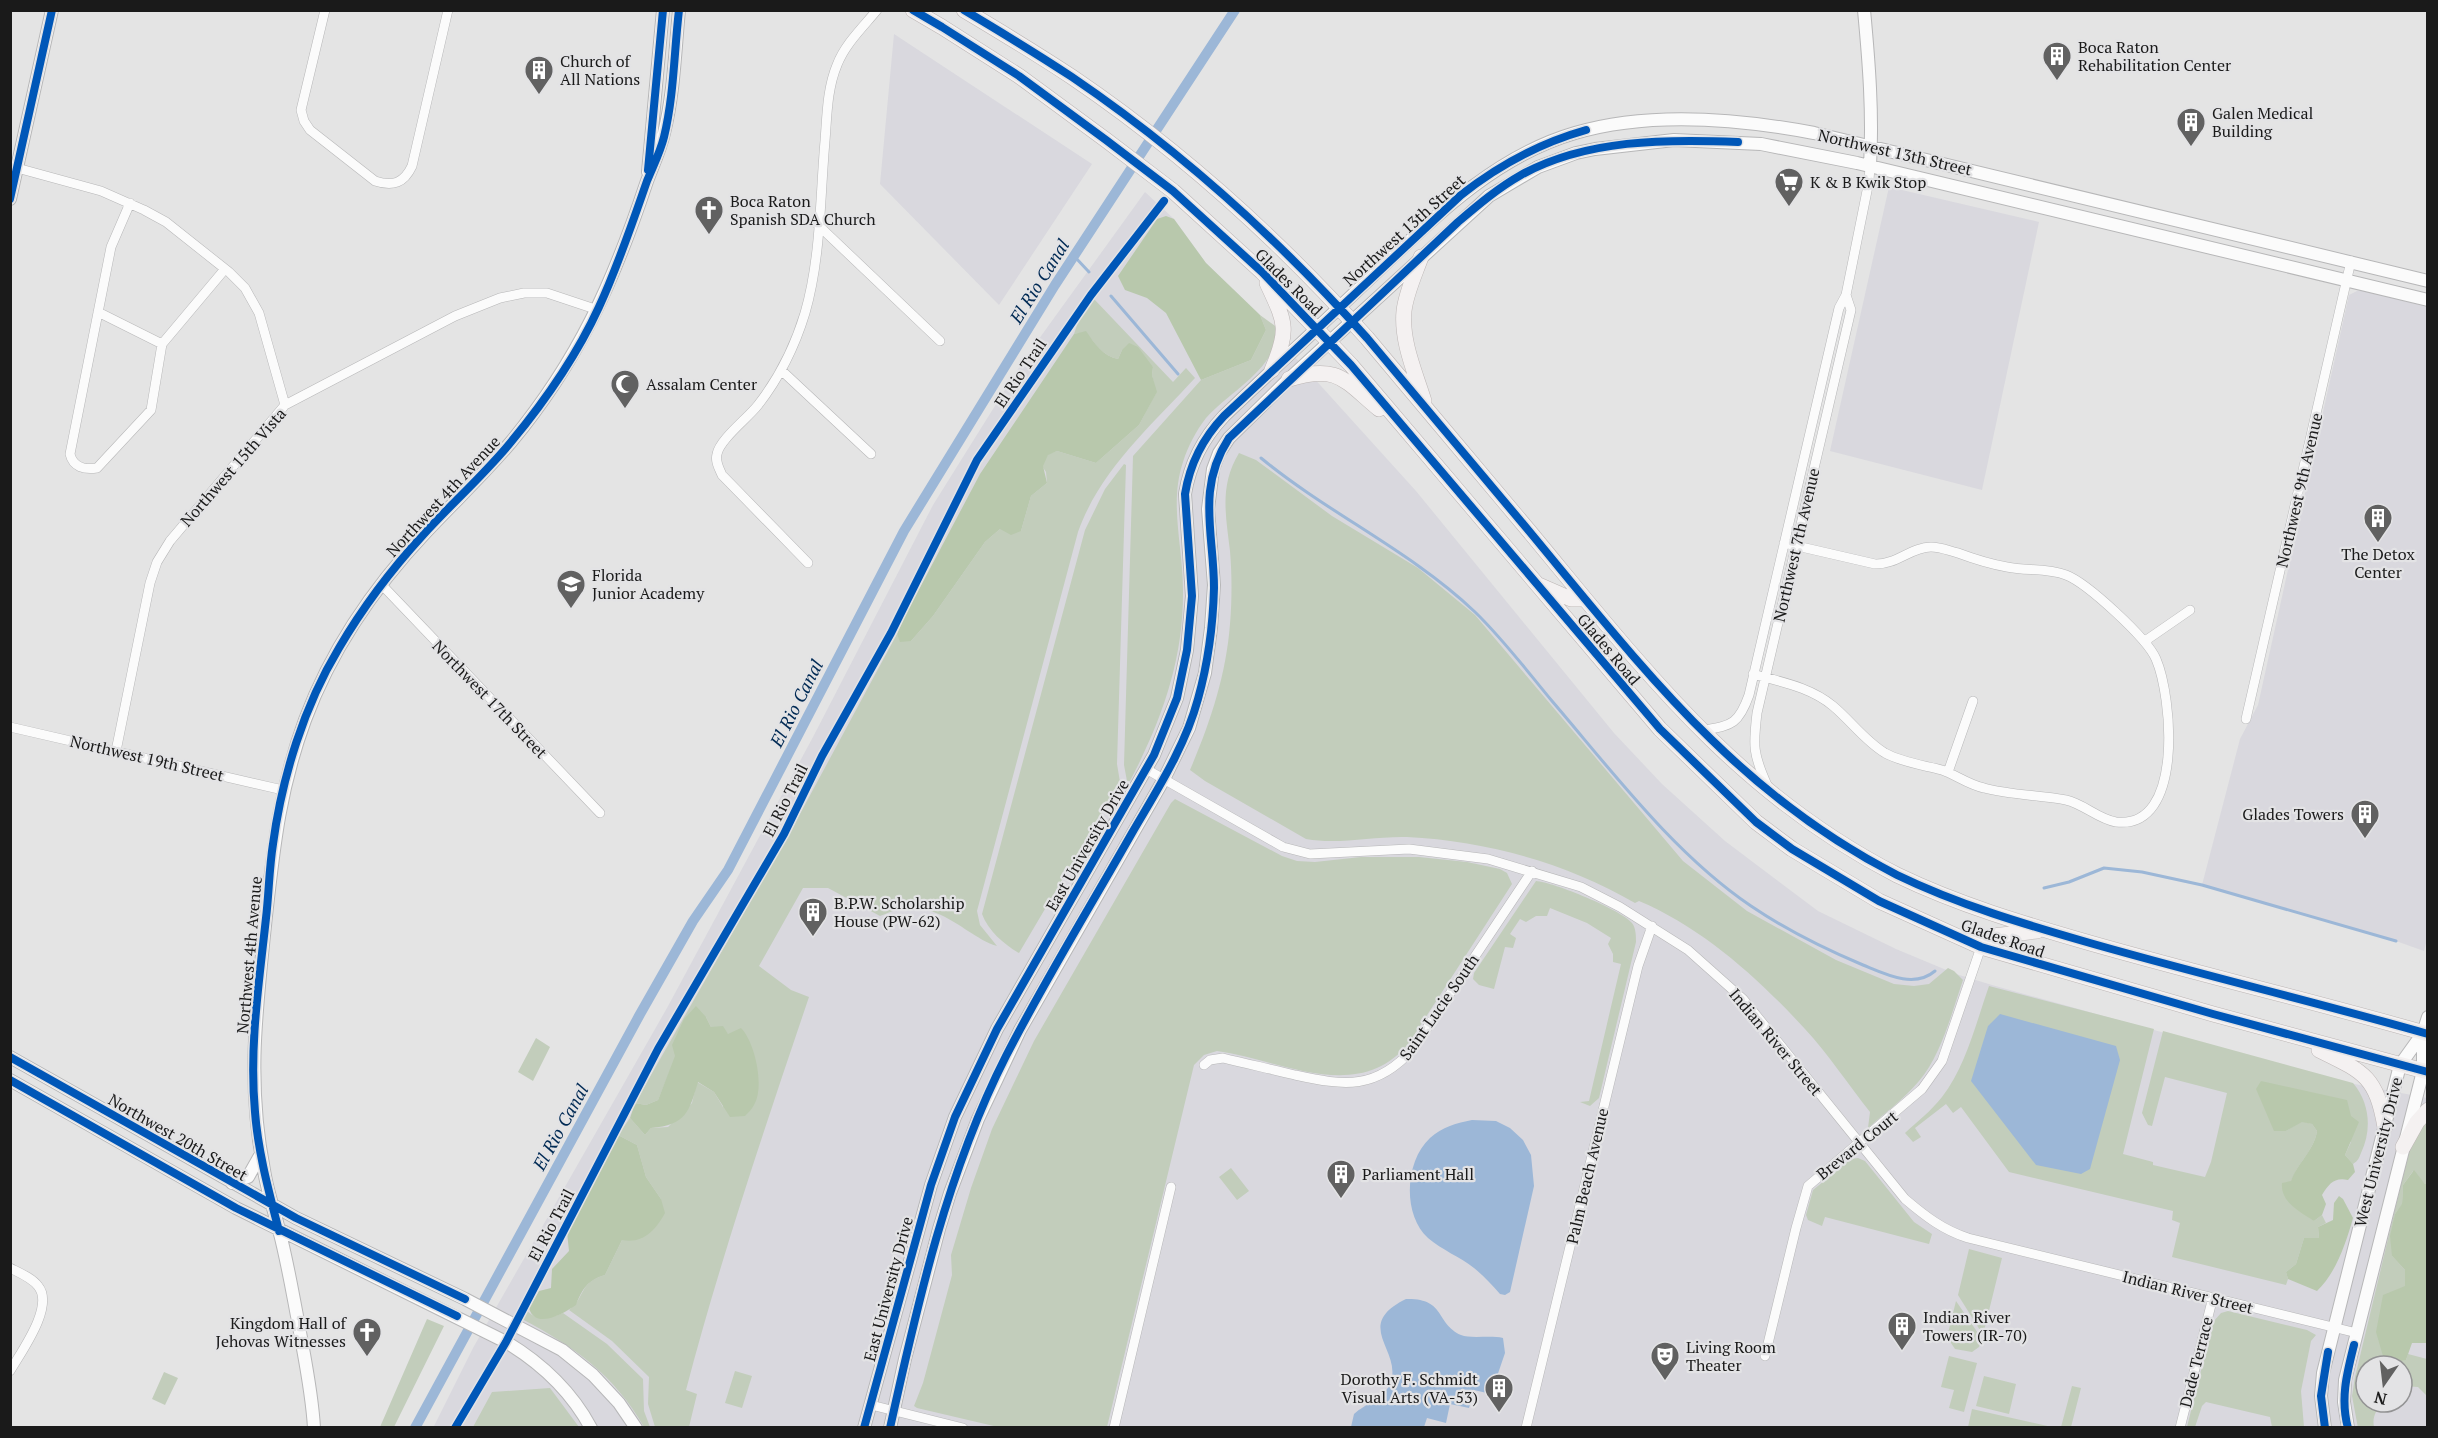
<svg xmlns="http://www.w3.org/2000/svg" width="2438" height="1438" font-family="'PT Serif',serif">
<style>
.built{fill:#d9d8de;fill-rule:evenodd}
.green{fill:#c2cdbb}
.forest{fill:#b8c8ac}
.water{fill:#9cb7d7}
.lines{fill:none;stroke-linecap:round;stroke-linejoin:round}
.stream{stroke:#9cb7d7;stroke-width:3}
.canal{stroke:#9cb7d7;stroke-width:10}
.minor-casing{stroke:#b7b7b8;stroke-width:10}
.tertiary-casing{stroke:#b7b7b8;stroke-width:14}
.primary-casing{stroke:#bcb6b5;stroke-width:16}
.minor{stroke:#fbfbfb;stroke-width:9}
.tertiary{stroke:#fbfbfb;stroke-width:12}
.primary{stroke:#f4f1f1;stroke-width:15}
.cycleway-casing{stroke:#e3e3e5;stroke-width:11}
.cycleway{stroke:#0057b8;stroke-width:8}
.labels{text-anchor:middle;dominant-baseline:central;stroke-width:4.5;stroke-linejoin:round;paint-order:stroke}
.poi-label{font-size:16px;fill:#1a1a1a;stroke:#e3e3e5;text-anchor:start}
.street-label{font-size:16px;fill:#1a1a1a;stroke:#e3e3e5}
.water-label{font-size:18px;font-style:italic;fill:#002a54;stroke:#e3e3e5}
</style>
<rect width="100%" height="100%" fill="#e4e4e4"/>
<!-- built -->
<path class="built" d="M894,34L1092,164L999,305L880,184Z
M1889,187L2039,222L1982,490L1830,451Z
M1145,192L1174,219L1206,263L1260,315L1274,334L1416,491L1614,733L1662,784L1725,841L1818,911L1896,949L1956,974L1992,985L2334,1080L2427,1098V1427L433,1428L473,1348L667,1008L813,737L933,505L1023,361ZM2366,1366H2402V1402H2366Z
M2357,291H2367L2427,307L2428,935L2424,951L2396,941L2202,885L2240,739L2258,705L2349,295Z"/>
<!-- green -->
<path class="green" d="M1094,299L1173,382L1186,368L1195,378C1151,426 1100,470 1078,532L977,911L980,925L997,946C986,943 978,937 968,931C950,919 926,904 902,908C895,909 887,914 880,916L828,888H803L759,966L791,990L809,997C765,1127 721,1257 686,1390L697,1394L689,1427H655L648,1404L649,1377L612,1341L569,1310C586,1297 578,1283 605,1275L622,1240L661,1199L646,1177L637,1145L618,1135L630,1118L645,1135L651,1128L668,1127L692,1103L697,1082L714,1092L723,1107L728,1034L711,1027L706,1017L676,1056L658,1100L646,1105L635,1103L794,825L897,634L901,641H911L933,616L985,542L1000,529L1021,531L1031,496L1047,483L1046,472L1042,466L1048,454L1057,451L1096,463L1139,425L1156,393L1152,375L1153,367L1122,350L1118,359C1103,356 1095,344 1086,332L1074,334L1078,322Z
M1260,315L1278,328C1277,369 1231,390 1206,418C1196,431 1188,446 1183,462C1169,504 1183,546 1183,589C1184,659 1162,720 1130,781H1127L1124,765L1133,456L1201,380L1251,360L1266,330Z
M1239,453L1256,460L1332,516L1418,568L1475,615L1683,861L1747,911L1836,960L1894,984L1914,986L1929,984L1948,968L1954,971L1963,980C1952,1012 1941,1056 1919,1081C1904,1099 1885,1113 1868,1128L1870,1112C1848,1084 1828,1054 1805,1029C1758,978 1703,928 1639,901L1635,903C1566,863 1487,841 1407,837C1373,836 1339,845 1306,839L1205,781L1190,770C1210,723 1226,676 1230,624C1232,600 1232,575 1230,551C1226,516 1219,486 1239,453Z
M1124,464L1126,465L1117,764L1120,782L1019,953C1005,945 988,931 982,914L1085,530L1105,489Z
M1175,799L1282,856L1297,861L1315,862L1361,857H1419L1467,862L1500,869L1507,873L1512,884L1409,1043C1358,1105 1282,1060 1217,1051L1204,1055L1194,1065L1107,1427H998L917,1408L914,1406L923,1383L952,1275L951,1255L971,1188L992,1129L1034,1041L1171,803Z
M1536,881C1553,882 1622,910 1632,923C1636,928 1636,936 1636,942L1599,1098L1590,1106L1580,1102L1589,1101L1621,964L1613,962V954L1608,944L1611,938L1587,923L1550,908L1547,916H1536L1526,922L1520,919L1510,934L1516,938L1513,948L1505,947L1494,989L1479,985L1473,979L1474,973Z
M1989,986L2154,1029L2123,1154L2153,1162V1165L2205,1177L2211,1162L2227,1093L2165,1077L2152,1126L2148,1125L2142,1113L2163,1031L2353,1083C2370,1103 2372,1130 2361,1153C2359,1158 2358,1161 2353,1164L2345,1155L2351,1142L2261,1081L2286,1131L2302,1121L2312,1124L2317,1131C2314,1151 2297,1163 2291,1182L2314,1221L2322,1215L2326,1223L2318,1227L2319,1238H2304L2296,1264L2286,1272L2288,1279L2286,1285L2172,1257L2180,1223L2172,1220L2173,1211L2009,1172L1961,1107L1953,1113L1946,1104L1915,1128L1921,1137L1913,1142L1905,1133C1918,1121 1931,1111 1942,1097C1966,1066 1976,1023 1989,986Z
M536,1038L550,1047L533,1081L518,1072Z
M2427,1117V1182L2425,1184L2413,1171L2403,1185L2402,1205L2395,1214L2392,1256L2405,1270L2406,1360L2408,1354L2427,1359V1396L2418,1387L2402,1386V1366H2366V1402H2383C2376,1410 2372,1417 2374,1427L2358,1428L2352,1396L2355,1377L2410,1147Z
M1858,1158L1865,1161L1914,1222L1932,1234L1929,1244L1825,1217L1822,1226L1808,1220L1806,1215L1813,1190L1851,1159Z
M1231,1168L1249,1191L1237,1200L1219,1177Z
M1969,1249L2002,1258L1983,1335L1958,1295Z
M1956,1301L1982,1339L1979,1347L1972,1352L1955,1349L1947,1337Z
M527,1311C540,1322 547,1319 563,1313L607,1344L643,1379L644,1411L650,1427H644C614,1375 575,1347 522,1319Z
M2228,1311L2307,1330L2316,1335L2311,1341L2301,1391L2304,1427H2272L2270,1417L2206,1402L2202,1406L2195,1427H2187L2213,1322L2221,1313Z
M427,1319L444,1326L394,1427H380Z
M1949,1356L1977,1363L1964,1412L1949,1408L1954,1390L1941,1387Z
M735,1371L752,1376L742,1408L725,1403Z
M164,1372L178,1378L165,1405L152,1399Z
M1984,1376L2016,1384L2009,1414L1976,1406Z
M2072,1386L2081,1388L2071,1427H2061Z
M550,1388L579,1427H473L492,1392Z
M1972,1409L2052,1427H1968Z"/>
<!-- forest -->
<path class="forest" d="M1166,216L1174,219L1206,263L1260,315L1266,330L1251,360L1201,380L1166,313L1147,298L1125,290L1118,276L1157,219Z
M1086,331C1095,344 1103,356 1118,359L1122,350L1129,343L1138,347L1153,367L1152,375L1157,392L1139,425L1096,463L1057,451L1048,455L1043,466L1047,483L1031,496L1021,531L1011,535L1000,529L985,542L933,616L911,641L900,642L897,634L905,616L980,474L1074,334Z
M696,1006L706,1017L711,1027L723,1026L728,1034L741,1028C755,1042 765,1087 754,1105C752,1109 748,1113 745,1116L730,1117L714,1092L698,1082C689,1112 686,1125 651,1128L645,1135L630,1118L635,1103L646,1105L658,1100L675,1056L672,1045L684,1019Z
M2261,1081L2347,1100L2351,1116L2359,1122L2345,1155L2353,1164L2355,1172L2348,1180C2334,1177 2329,1184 2322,1195L2326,1204L2322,1215L2314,1221C2300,1212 2280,1202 2282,1183L2291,1181C2297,1163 2314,1151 2317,1131L2312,1124L2302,1122L2286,1131H2274L2256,1089Z
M618,1135L637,1145L646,1177L661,1199L665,1213C655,1231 643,1244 622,1240L605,1275C588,1280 582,1289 576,1305C563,1314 535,1330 529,1308L539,1291L551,1288L552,1269L569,1251L567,1232Z
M2414,1170L2425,1184L2427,1182V1343H2412L2406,1360L2385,1363L2376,1332L2383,1295L2405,1286V1270L2392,1256L2390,1236L2395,1214L2402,1204L2403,1185Z
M2339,1196L2343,1199L2353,1218C2346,1243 2336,1273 2317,1291L2288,1279L2286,1272L2296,1264L2304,1238H2319L2318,1227L2333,1220L2334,1203Z"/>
<!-- water -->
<path class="water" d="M2000,1014L2116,1046L2120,1060L2090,1169L2081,1174L2036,1165L1971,1081L1988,1026Z
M1472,1120L1496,1121L1510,1128L1523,1140L1531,1155L1534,1186L1510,1292L1505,1295L1500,1294C1492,1285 1484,1276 1474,1268C1460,1257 1442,1250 1428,1238C1402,1214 1405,1161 1430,1138C1442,1127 1457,1123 1472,1120Z
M1406,1299C1446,1298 1435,1323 1461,1335C1470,1339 1491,1335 1503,1338L1505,1353L1491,1394L1474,1390L1469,1408L1450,1404L1446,1423L1427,1418L1424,1427H1351L1354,1414C1365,1404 1385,1397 1390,1384C1404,1351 1351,1326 1406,1299Z"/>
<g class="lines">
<!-- stream -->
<path class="stream" d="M1074,256L1089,272
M1111,296L1178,374
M1261,458C1329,514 1411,551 1475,612C1503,639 1527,671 1552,701C1612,771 1674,854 1751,906C1785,929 1825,949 1863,965C1885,974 1914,989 1935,971
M2044,888L2069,882L2104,868L2142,872L2202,885L2396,941"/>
<!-- canal -->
<path class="canal" d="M415,1428L639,1016L693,921L728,870L904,531L1055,285L1235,10"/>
<!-- minor casing -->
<g class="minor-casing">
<path id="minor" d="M325,10L301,110L304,121L310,130L375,181C393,187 404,183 412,166L448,10
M17,168L101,191L144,210L166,222L229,272L245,288L259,313L285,405
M130,203L111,247L70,454C73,467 84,470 97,468L151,410L162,344L225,269
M818,225L940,341
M98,312L162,344
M781,370L871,454
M808,563L722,475C719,468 715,462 717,454C720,439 748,418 758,405C779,378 795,346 805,313C821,258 820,197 825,141C827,116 827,89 837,65C845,44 863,27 877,10
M381,584L600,813
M2145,641L2190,610
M1753,674C1781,682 1810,687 1833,706C1851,721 1865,741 1885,753C1901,762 1923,765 1942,770C1956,775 1969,785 1984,788C2010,795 2039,795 2066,800C2084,804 2098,819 2116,822C2185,830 2172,696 2156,659C2147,638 2087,583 2066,575C2047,568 2026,571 2007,567C1990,564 1974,559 1958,553C1949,551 1941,547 1931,547C1911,547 1896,565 1875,564L1784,543
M2246,719L2351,261
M10,727L283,790
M1700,731C1731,725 1738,726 1749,695L1839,308L1846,295L1869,181L1870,166
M116,751L150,583L157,562L170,541L285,405L455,316L500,298L524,293H547L598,310
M1146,769L1283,847L1310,854L1409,849L1488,859L1581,887L1620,907L1688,950L1743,999L1905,1199C1925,1216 1943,1230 1968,1238L2357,1333
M1948,772L1973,701
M1767,785C1753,754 1753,746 1757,713L1851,310L1846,295
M1204,1065L1210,1060L1223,1058C1247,1064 1271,1069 1295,1075C1345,1086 1376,1090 1413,1049L1532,871
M10,1268C20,1273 32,1278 38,1286C55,1306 21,1352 10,1371
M1765,1356L1796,1228L1808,1186L1922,1089L1942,1061L1981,947
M871,1405L963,1428
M1114,1428L1171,1187
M1526,1428L1638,966L1652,926
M2180,1428L2213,1297"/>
</g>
<!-- tertiary casing -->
<g class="tertiary-casing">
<path id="tertiary" d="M1864,10C1869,63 1873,114 1870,166
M648,172L663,10
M10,199L52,10
M10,1057L296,1218L465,1299L562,1350L593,1375L619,1403L636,1428
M10,1080L236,1208L506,1342C541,1363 571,1391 591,1428
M232,1183L248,1177L261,1154
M314,1428C312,1391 304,1356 298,1321C292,1290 287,1260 279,1230C274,1210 267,1190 264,1170C246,1080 257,1005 266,916C274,844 280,788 305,720C331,650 375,586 426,532C454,502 484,474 511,442C578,361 613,283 646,184C652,167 660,151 664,133C674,93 675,51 679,10
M864,1428L931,1185L955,1117L997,1029L1154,755L1177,698L1187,650L1192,596L1185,494C1190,463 1203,438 1224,416C1270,372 1317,329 1363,285C1427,225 1489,158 1575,133C1649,111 1740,119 1814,133L2428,281
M890,1428L905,1359L939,1229L950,1193L978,1119L1020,1030L1164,779L1189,728L1205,673L1211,628L1214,585L1208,509L1213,469L1219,453L1229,438L1289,379L1489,196L1538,167L1576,153L1595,149L1674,140L1761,144L1857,163L2428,300
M2325,1428L2321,1396L2323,1373L2400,1065L2423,1033
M2348,1428L2344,1402L2345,1380L2423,1071V1033L2428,1017"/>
</g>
<!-- primary casing -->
<g class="primary-casing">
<path id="primary" d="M913,10L942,27L1019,76L1106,140L1173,191L1262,272L1351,365L1660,729L1756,822L1792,849L1879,901L1981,947L2213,1014L2428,1072
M964,10C1001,32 1037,54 1072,77C1181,151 1280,241 1367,338C1421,403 1475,466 1529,531C1641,666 1736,793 1897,875C1959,905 2024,924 2090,943C2202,975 2316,1002 2428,1034
M1421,257C1415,274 1406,293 1404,311C1401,341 1415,372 1424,401
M1267,283C1285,322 1290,328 1272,370
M1289,379C1338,364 1344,380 1379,409
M1539,585L1571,599H1584
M1981,947L1993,936L2037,931
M2319,1050C2364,1072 2376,1076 2385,1127
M2403,1147L2417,1122L2428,1110"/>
</g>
<!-- minor -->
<use href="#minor" class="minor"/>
<!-- tertiary -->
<use href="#tertiary" class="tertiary"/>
<!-- primary -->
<use href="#primary" class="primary"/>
<!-- cycleway casing -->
<g class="cycleway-casing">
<path id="cycleway" d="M913,10L942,27L1019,76L1106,140L1173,191L1262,272L1351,365L1660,729L1756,822L1792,849L1879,901L1981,947L2213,1014L2428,1072
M964,10C1001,32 1037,54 1072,77C1181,151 1280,241 1367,338C1421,403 1475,466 1529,531C1641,666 1736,793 1897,875C1959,905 2024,924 2090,943C2202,975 2316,1002 2428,1034
M648,170L663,10
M10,199L52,10
M10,1057L296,1218L465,1299
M10,1080L236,1208L457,1316
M279,1231C269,1192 258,1152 255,1112C249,1047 259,983 266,918C269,893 269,869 273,844C282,777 304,706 339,648C363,607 391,570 423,535C452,503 484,475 511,442C545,401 577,355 599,307C618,266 632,224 647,181C653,166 660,153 664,137C674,96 674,52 679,10
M455,1428L506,1342L658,1049L784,834L822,756L891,633L977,460L1091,295L1164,201
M864,1428L931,1185L955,1117L997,1029L1154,755L1177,698L1187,650L1192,596L1185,494C1190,463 1203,438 1224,416L1461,195C1499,165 1540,143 1586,130
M890,1428C918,1301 947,1172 1006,1056C1045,980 1090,907 1132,833C1157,790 1185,747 1198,699C1208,663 1213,626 1214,588C1214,533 1196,489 1229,438L1458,222C1478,205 1498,188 1521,175C1586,139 1666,139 1738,142
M2325,1428L2321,1396L2328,1352
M2348,1428C2340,1399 2347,1373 2354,1345"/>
</g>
<!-- cycleway -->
<use href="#cycleway" class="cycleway"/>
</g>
<!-- icons -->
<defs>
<g id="building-pin" transform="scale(1.5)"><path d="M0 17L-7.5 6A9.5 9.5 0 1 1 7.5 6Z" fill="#616161" stroke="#e3e3e5"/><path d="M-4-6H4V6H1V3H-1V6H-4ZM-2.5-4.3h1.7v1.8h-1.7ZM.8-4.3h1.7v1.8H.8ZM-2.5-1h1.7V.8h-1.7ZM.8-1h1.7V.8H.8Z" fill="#fff"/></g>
<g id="supermarket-pin" transform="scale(1.5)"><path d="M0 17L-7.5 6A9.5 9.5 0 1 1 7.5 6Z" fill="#616161" stroke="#e3e3e5"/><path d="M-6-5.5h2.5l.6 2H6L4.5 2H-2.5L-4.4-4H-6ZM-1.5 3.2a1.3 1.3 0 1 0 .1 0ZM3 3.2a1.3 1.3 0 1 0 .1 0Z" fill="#fff"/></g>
<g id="church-pin" transform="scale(1.5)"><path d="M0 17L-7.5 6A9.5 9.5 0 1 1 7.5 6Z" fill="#616161" stroke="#e3e3e5"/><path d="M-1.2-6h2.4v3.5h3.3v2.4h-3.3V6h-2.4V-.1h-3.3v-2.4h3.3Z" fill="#fff"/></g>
<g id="mosque-pin" transform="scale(1.5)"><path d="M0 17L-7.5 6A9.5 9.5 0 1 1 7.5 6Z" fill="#616161" stroke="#e3e3e5"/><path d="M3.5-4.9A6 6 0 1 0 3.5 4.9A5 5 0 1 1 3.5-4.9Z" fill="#fff"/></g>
<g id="school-pin" transform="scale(1.5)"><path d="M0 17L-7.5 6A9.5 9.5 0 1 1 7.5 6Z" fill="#616161" stroke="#e3e3e5"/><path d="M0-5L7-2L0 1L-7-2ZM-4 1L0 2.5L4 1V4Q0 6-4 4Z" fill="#fff"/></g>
<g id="theatre-pin" transform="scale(1.5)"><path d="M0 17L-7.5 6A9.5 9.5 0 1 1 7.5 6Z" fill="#616161" stroke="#e3e3e5"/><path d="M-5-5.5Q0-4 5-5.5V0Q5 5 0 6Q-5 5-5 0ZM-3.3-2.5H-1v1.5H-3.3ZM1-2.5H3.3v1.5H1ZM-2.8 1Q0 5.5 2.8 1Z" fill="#fff"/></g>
</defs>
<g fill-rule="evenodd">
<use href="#building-pin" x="2057" y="56"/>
<use href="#building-pin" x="539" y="70"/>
<use href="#building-pin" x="2191" y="122"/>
<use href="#supermarket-pin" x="1789" y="182"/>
<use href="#church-pin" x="709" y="210"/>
<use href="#mosque-pin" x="625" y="384"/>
<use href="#building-pin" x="2378" y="518"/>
<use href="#school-pin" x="571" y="584"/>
<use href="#building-pin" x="2365" y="814"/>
<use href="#building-pin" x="813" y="912"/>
<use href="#building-pin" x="1341" y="1174"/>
<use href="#building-pin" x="1902" y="1326"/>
<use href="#church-pin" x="367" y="1332"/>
<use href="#theatre-pin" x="1665" y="1356"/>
<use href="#building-pin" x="1499" y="1388"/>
</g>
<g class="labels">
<!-- poi labels -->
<g class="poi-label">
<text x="2078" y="47">Boca Raton<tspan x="2078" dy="18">Rehabilitation Center</tspan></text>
<text x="560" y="61">Church of<tspan x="560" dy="18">All Nations</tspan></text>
<text x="2212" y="113">Galen Medical<tspan x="2212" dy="18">Building</tspan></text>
<text x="1810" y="182">K &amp; B Kwik Stop</text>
<text x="730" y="201">Boca Raton<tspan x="730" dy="18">Spanish SDA Church</tspan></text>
<text x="646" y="384">Assalam Center</text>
<text x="2378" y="554" text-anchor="middle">The Detox<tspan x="2378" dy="18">Center</tspan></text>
<text x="592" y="575">Florida<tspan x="592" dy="18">Junior Academy</tspan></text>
<text x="2344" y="814" text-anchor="end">Glades Towers</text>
<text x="834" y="903">B.P.W. Scholarship<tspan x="834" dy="18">House (PW-62)</tspan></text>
<text x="1362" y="1174">Parliament Hall</text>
<text x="1923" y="1317">Indian River<tspan x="1923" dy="18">Towers (IR-70)</tspan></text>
<text x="346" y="1323" text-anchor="end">Kingdom Hall of<tspan x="346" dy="18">Jehovas Witnesses</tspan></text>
<text x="1686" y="1347">Living Room<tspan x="1686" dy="18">Theater</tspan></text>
<text x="1478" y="1379" text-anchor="end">Dorothy F. Schmidt<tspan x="1478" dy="18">Visual Arts (VA-53)</tspan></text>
</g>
<!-- street labels -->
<g class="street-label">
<text transform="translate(1895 152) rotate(13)">Northwest 13th Street</text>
<text transform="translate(1404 230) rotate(-42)">Northwest 13th Street</text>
<text transform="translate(1289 282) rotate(45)">Glades Road</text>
<text transform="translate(1020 373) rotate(-56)">El Rio Trail</text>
<text transform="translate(233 467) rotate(-49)">Northwest 15th Vista</text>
<text transform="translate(2299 490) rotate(-77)">Northwest 9th Avenue</text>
<text transform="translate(443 496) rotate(-47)">Northwest 4th Avenue</text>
<text transform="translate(1796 545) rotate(-77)">Northwest 7th Avenue</text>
<text transform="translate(1609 649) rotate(50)">Glades Road</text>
<text transform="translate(490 699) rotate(46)">Northwest 17th Street</text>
<text transform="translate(147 758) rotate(13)">Northwest 19th Street</text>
<text transform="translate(785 800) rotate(-63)">El Rio Trail</text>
<text transform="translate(1087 845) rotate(-60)">East University Drive</text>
<text transform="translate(2003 938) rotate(19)">Glades Road</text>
<text transform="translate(249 955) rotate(-85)">Northwest 4th Avenue</text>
<text transform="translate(1439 1007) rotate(-55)">Saint Lucie South</text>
<text transform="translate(1776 1042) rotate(50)">Indian River Street</text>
<text transform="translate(178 1137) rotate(30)">Northwest 20th Street</text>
<text transform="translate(1857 1145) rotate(-39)">Brevard Court</text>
<text transform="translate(2378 1152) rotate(-76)">West University Drive</text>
<text transform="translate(1587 1176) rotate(-77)">Palm Beach Avenue</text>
<text transform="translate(551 1225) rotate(-62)">El Rio Trail</text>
<text transform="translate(888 1289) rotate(-75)">East University Drive</text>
<text transform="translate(2188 1292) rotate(14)">Indian River Street</text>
<text transform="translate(2196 1362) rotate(-76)">Dade Terrace</text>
</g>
<!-- water labels -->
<g class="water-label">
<text transform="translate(1039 281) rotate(-58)">El Rio Canal</text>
<text transform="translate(796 703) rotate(-63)">El Rio Canal</text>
<text transform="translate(560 1127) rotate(-61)">El Rio Canal</text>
</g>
</g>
<!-- border -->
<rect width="2438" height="1438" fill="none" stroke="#1a1a1a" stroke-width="24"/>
<!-- north arrow -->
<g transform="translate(2384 1384) rotate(194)"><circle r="28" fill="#e3e3e5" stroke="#939394" stroke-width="1.5"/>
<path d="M0-4.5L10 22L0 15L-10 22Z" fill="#616161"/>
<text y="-9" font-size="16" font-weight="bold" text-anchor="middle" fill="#1a1a1a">N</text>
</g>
</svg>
